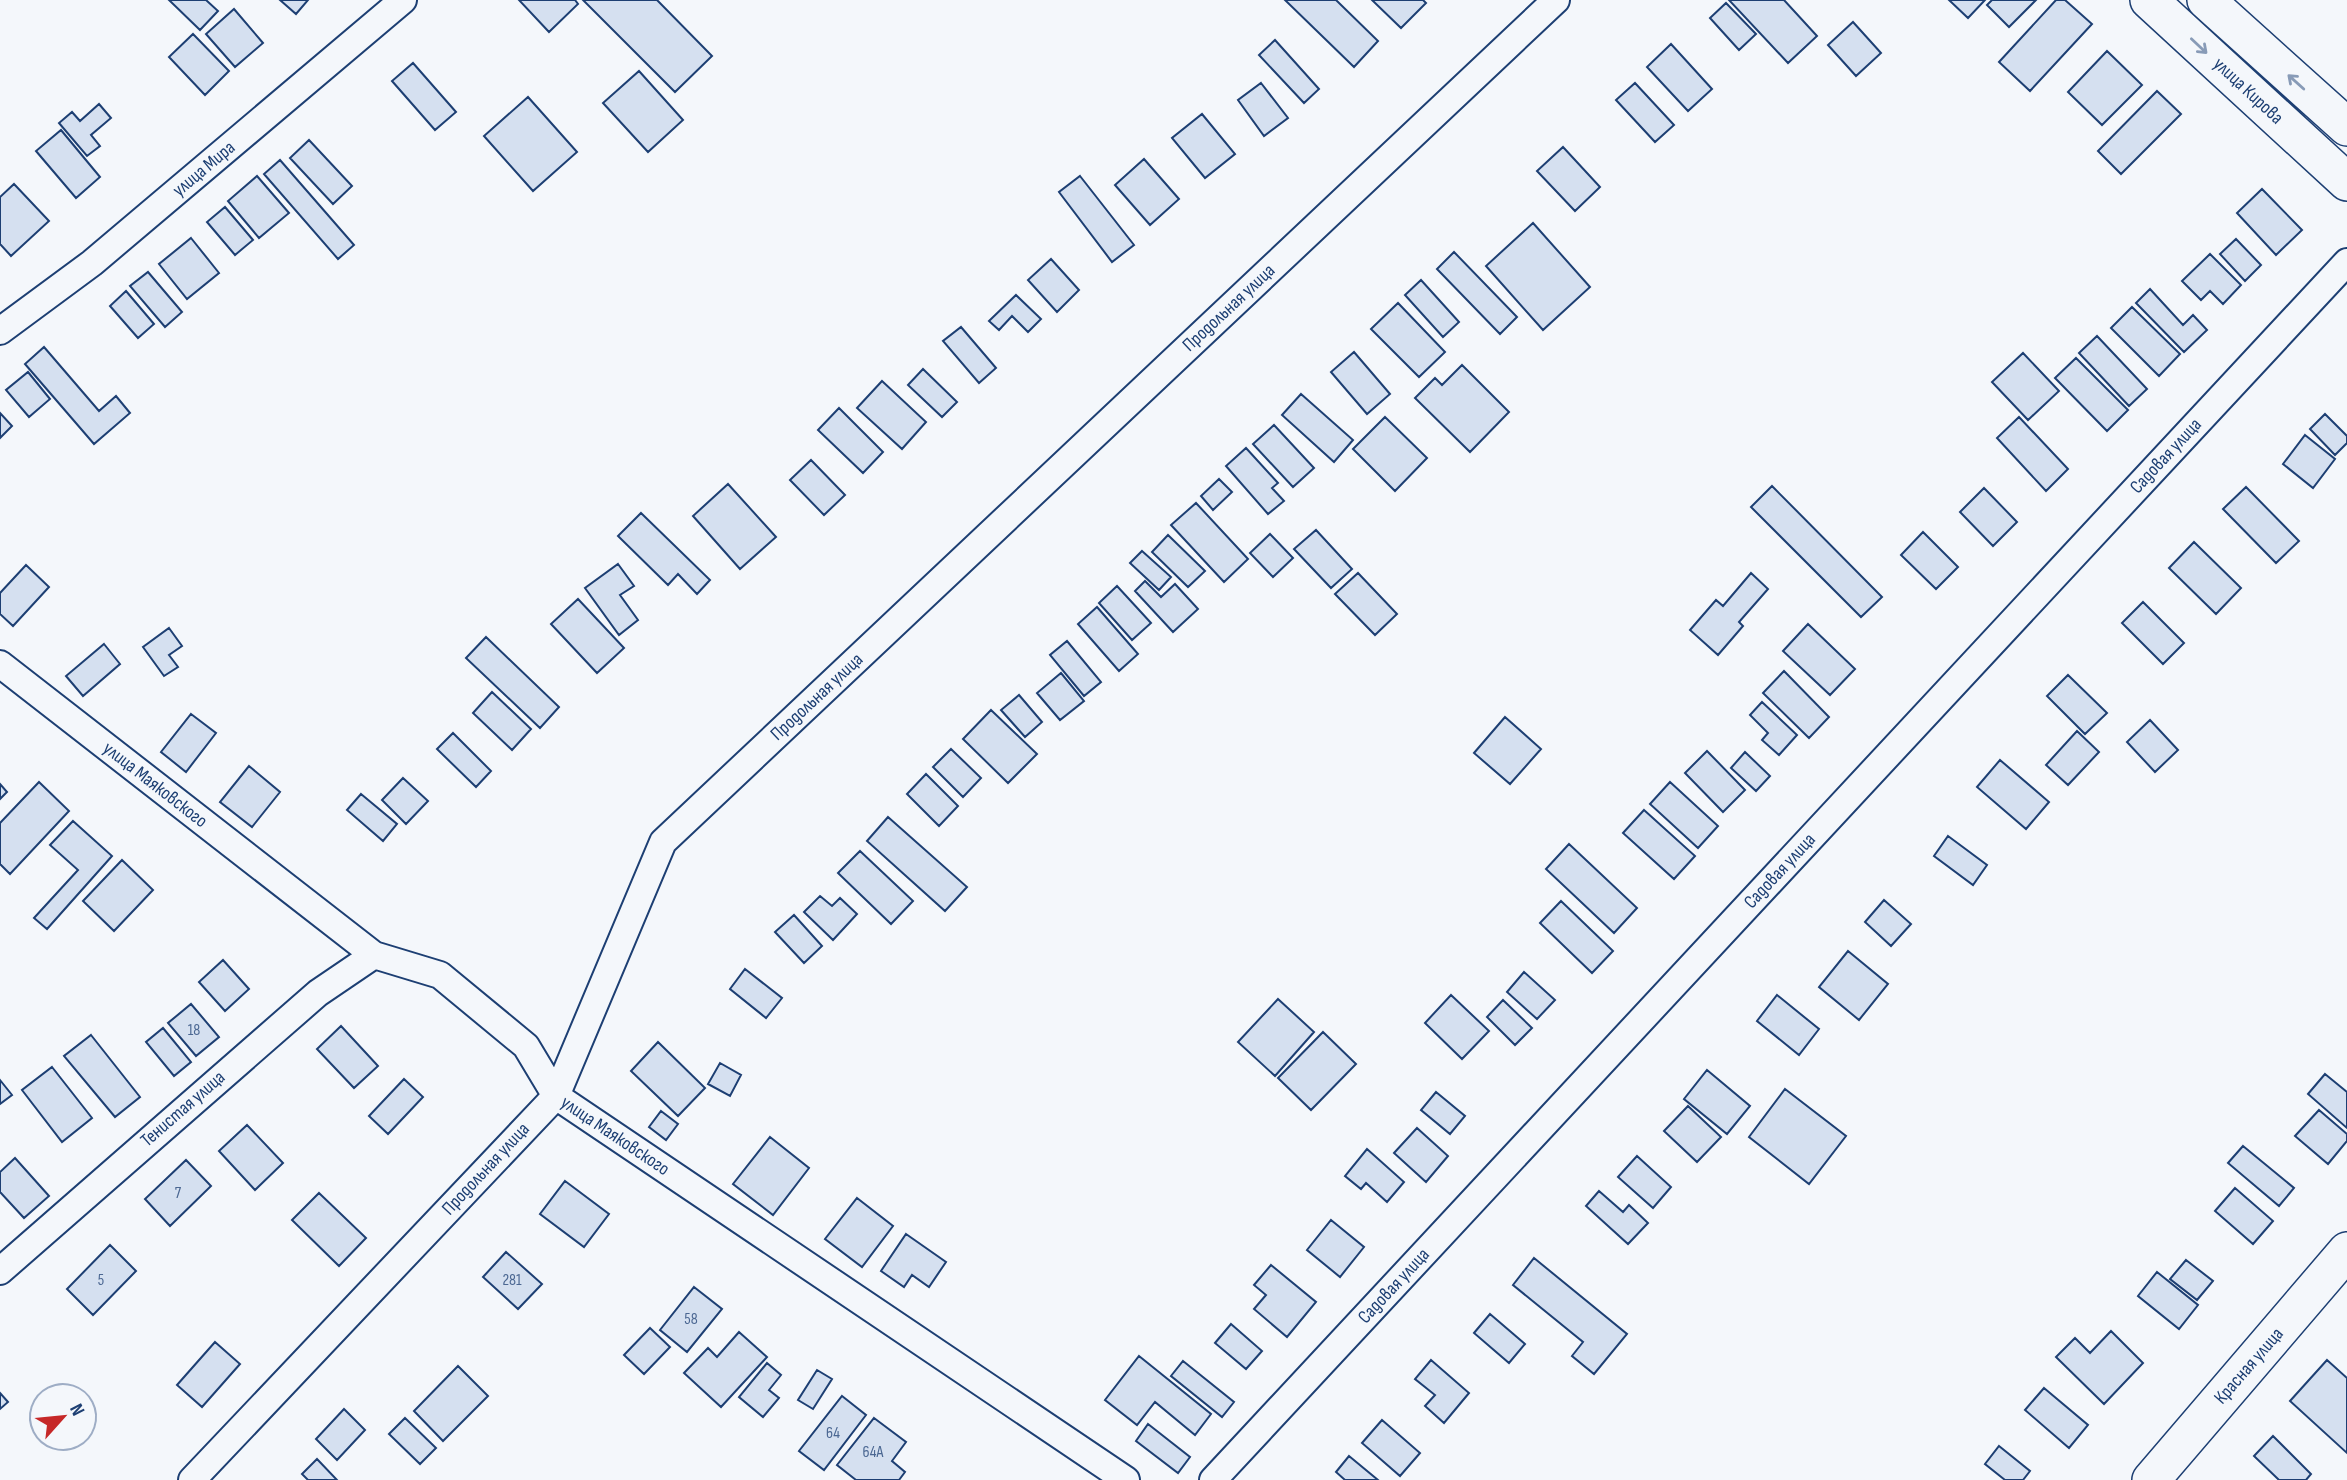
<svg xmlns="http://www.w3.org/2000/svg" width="2347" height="1480" font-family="'Sofia Sans Condensed',sans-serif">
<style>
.building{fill:#d5e0f0;stroke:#1d3f73;stroke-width:2}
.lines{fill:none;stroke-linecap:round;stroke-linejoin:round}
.street-casing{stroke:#1d3f73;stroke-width:30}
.secondary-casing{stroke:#1d3f73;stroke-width:40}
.street{stroke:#f4f7fb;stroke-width:26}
.secondary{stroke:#f4f7fb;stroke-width:37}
.oneway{stroke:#889bb7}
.labels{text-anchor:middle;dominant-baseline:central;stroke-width:5;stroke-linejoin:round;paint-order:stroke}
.number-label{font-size:16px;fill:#4b6792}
.street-label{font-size:19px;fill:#1d3f73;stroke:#f4f7fb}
</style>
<rect width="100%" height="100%" fill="#f4f7fb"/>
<!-- building -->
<path class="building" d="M169,0H206L218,11L200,30Z
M280,0H308L296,14Z
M519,0H575L578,4L549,32Z
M583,0H657L712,56L675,92Z
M1285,0H1336L1378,41L1354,67Z
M1372,0H1423L1426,3L1401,28Z
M1729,0H1784L1817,36L1788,63Z
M1949,0H1985L1968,18Z
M1992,0H2036L2009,27L1987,5Z
M2056,0H2065L2092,24L2030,91L1999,62Z
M1726,3L1756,34L1739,50L1710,18Z
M234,9L263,43L235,67L206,34Z
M1853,22L1881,53L1856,76L1828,45Z
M193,34L229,71L205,95L169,57Z
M1275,40L1319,89L1304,103L1259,55Z
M1671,44L1712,89L1688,111L1647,67Z
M2107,51L2142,85L2102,125L2068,92Z
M413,63L456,112L435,130L392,81Z
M639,71L683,120L648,152L603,103Z
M1261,83L1288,118L1264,136L1238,100Z
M1635,83L1674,125L1655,142L1616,100Z
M2157,91L2181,114L2121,174L2098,151Z
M528,97L577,152L533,191L484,136Z
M99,104L111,118L91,135L100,146L87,156L59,123L72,112L80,121Z
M1202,114L1235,154L1205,178L1172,138Z
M61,130L100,177L76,198L36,151Z
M309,140L352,186L333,204L290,158Z
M1563,147L1600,187L1575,211L1537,171Z
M1144,159L1179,199L1150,225L1115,185Z
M280,160L354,245L338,259L264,174Z
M257,176L289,213L259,238L228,201Z
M1080,176L1134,245L1112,262L1059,192Z
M14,184L49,221L11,256L0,244V197Z
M2262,189L2302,230L2276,255L2237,213Z
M225,207L253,240L235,255L207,222Z
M1533,223L1590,287L1543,330L1486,266Z
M191,238L219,273L187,299L159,264Z
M2236,239L2261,265L2245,281L2220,254Z
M1454,252L1517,317L1500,334L1437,269Z
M2210,254L2241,285L2223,304L2210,291L2201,300L2182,281Z
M1051,259L1079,290L1057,312L1028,280Z
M148,272L182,312L165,327L130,286Z
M1421,280L1459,322L1443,337L1405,295Z
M2150,289L2183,325L2193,315L2207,330L2184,352L2136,303Z
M126,291L154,324L138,338L110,306Z
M1016,295L1041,319L1028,332L1012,316L999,330L989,321Z
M1398,303L1445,352L1419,377L1371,329Z
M2132,307L2180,354L2159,376L2111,328Z
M961,327L996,368L979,383L943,341Z
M2097,336L2147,389L2129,406L2079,353Z
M44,347L99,411L116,396L130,413L94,444L25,364Z
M1354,352L1390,394L1367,414L1331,372Z
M2023,353L2059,391L2028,420L1992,382Z
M2076,358L2128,410L2107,431L2055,378Z
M1462,365L1509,412L1470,452L1415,398L1435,378L1442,385Z
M923,369L957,402L942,417L908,385Z
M28,372L50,399L29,417L6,390Z
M882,381L926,422L902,449L857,408Z
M1301,394L1353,440L1334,462L1282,415Z
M839,408L883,452L863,473L818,430Z
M0,413L12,426L0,438Z
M2325,414L2347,436V443L2335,455L2310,429Z
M1385,417L1427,458L1395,491L1353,449Z
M2019,417L2068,469L2046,491L1997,438Z
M1274,425L1314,468L1293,487L1253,444Z
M2305,435L2335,459L2313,488L2283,464Z
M1246,448L1278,483L1272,488L1284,501L1268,514L1226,466Z
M811,460L845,495L824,515L790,480Z
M1219,479L1232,492L1213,510L1201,496Z
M728,484L776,537L740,569L693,516Z
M1772,486L1882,597L1861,617L1751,507Z
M2246,487L2299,541L2276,563L2223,509Z
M1984,488L2017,522L1993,546L1960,512Z
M1196,503L1248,559L1224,582L1171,525Z
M641,513L710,580L697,594L678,574L668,585L618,536Z
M1316,530L1352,569L1331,588L1294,549Z
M1923,532L1958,567L1936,589L1901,555Z
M1270,534L1293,558L1273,577L1250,553Z
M1168,535L1205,571L1188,587L1152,552Z
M2194,542L2241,588L2216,614L2169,568Z
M1142,551L1171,577L1159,590L1130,563Z
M618,564L634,586L620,595L638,620L619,635L585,588Z
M26,565L49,587L13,626L0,614V593Z
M1358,573L1397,614L1375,635L1335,594Z
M1751,573L1768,589L1739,622L1743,626L1718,655L1690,630L1716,600L1723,606Z
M1145,581L1161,597L1175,584L1198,609L1173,632L1135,591Z
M1117,586L1151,623L1132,640L1099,603Z
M578,599L624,648L597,673L551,624Z
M2143,602L2184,643L2163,664L2122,623Z
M1097,607L1138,654L1119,671L1078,624Z
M1808,624L1855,669L1830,695L1783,651Z
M169,628L182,646L169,655L178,667L164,676L143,647Z
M486,637L559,707L540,728L466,658Z
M1067,641L1101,682L1084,696L1050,655Z
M104,644L120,664L83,696L66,676Z
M1784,671L1829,717L1809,738L1763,693Z
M1061,673L1084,701L1060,720L1037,693Z
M2068,675L2107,713L2085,734L2047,696Z
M492,692L531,729L512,750L473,713Z
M1019,695L1042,722L1025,737L1001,710Z
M1762,702L1797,735L1779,755L1762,740L1768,733L1750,715Z
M991,710L1037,754L1008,783L963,739Z
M191,714L216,733L186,772L161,752Z
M1505,717L1541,749L1510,784L1474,753Z
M2150,720L2178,750L2155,772L2127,742Z
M2077,731L2099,752L2068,785L2046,765Z
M453,733L491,771L476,787L437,749Z
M951,749L981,778L963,797L933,767Z
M1707,751L1745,790L1723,812L1685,773Z
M1745,752L1770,776L1756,791L1731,768Z
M2000,760L2049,802L2026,829L1977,787Z
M249,766L280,792L252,827L220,802Z
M926,774L958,806L939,826L907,794Z
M403,778L428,801L406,824L382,800Z
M39,782L69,811L10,874L0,864V823Z
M1670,782L1718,826L1698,848L1650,804Z
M0,784L7,792L0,799Z
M361,794L397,824L383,841L347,810Z
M1644,810L1695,856L1674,879L1623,833Z
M888,817L967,887L945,911L867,841Z
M73,821L112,856L47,929L34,918L78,870L50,845Z
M1948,836L1987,865L1973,885L1934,856Z
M1569,844L1637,908L1614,933L1546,869Z
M860,851L913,901L891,924L838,873Z
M122,860L153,890L114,931L83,901Z
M820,896L832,906L840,898L857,914L833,940L804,912Z
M1884,900L1911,924L1891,946L1865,922Z
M1561,901L1613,951L1592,973L1540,923Z
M794,915L822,946L804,963L775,932Z
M1848,951L1888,984L1859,1020L1819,987Z
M223,960L249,989L225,1011L199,982Z
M745,969L782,998L766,1018L730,989Z
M1524,972L1555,1000L1537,1019L1507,992Z
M1451,995L1489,1031L1462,1059L1425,1023Z
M1777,995L1819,1029L1799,1055L1757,1021Z
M1278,999L1314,1032L1275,1076L1238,1042Z
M1503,1000L1532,1028L1515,1045L1487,1017Z
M191,1004L219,1037L196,1056L168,1023Z
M341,1026L378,1066L354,1088L317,1049Z
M163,1028L191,1062L174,1076L146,1042Z
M1323,1032L1356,1064L1311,1110L1278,1078Z
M91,1035L140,1097L115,1117L64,1056Z
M658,1042L705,1088L678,1116L631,1071Z
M720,1063L741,1075L730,1096L708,1084Z
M52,1067L92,1118L62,1142L22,1090Z
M1707,1070L1750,1106L1727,1134L1684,1099Z
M2325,1074L2347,1092V1128L2308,1094Z
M404,1079L423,1097L388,1134L369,1116Z
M0,1080L12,1095L0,1104Z
M1785,1089L1846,1136L1809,1184L1749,1137Z
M1436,1092L1465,1116L1450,1134L1421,1110Z
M1688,1106L1721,1137L1697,1162L1664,1131Z
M2319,1110L2347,1134V1141L2328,1164L2295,1136Z
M661,1111L678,1124L666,1140L649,1127Z
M247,1125L283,1163L255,1190L219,1151Z
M1417,1128L1448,1156L1426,1182L1394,1153Z
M770,1137L809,1168L773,1215L733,1184Z
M2243,1146L2294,1188L2279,1206L2228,1163Z
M1367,1149L1404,1182L1387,1202L1366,1183L1361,1189L1345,1176Z
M1637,1156L1671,1187L1653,1208L1618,1177Z
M15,1158L49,1196L24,1218L0,1192V1172Z
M186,1160L211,1186L170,1226L145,1199Z
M565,1181L609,1214L584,1247L540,1214Z
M2235,1188L2273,1221L2253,1244L2215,1211Z
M1599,1191L1623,1212L1629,1205L1648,1223L1628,1244L1586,1206Z
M319,1193L366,1238L339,1266L292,1220Z
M857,1198L893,1226L862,1267L825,1239Z
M1331,1220L1364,1247L1340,1277L1307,1250Z
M906,1234L946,1262L929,1287L912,1275L904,1287L881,1271Z
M110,1245L136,1271L93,1315L67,1289Z
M506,1252L542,1284L518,1309L483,1277Z
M1534,1258L1627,1334L1594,1374L1572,1356L1583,1342L1513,1285Z
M2186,1260L2213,1281L2197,1300L2170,1279Z
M1271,1265L1316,1302L1287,1337L1254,1309L1266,1295L1254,1285Z
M2157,1272L2198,1305L2179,1329L2138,1296Z
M694,1287L722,1309L687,1352L660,1330Z
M1490,1314L1525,1344L1509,1363L1474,1333Z
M1231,1324L1262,1351L1246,1369L1215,1343Z
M650,1328L670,1347L644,1374L624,1355Z
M2111,1331L2143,1363L2104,1404L2056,1357L2075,1338L2090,1353Z
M739,1332L767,1357L721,1407L684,1373L708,1348L717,1357Z
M215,1342L240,1364L202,1407L177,1385Z
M1139,1356L1211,1414L1195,1435L1155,1402L1137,1425L1105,1400Z
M1431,1360L1469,1393L1444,1423L1425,1406L1435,1395L1415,1379Z
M2327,1360L2347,1378V1453L2290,1401Z
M1183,1361L1234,1402L1222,1417L1171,1376Z
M767,1363L781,1375L769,1390L779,1398L763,1417L739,1397Z
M458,1366L488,1396L443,1441L414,1411Z
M817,1370L832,1379L813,1409L798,1400Z
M2044,1388L2088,1425L2069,1448L2025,1410Z
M0,1393L8,1402L0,1409Z
M842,1396L866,1415L824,1470L799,1451Z
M344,1409L365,1430L337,1460L316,1439Z
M405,1418L436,1448L420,1464L389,1434Z
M874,1418L906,1442L892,1461L905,1472L899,1480H856L837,1465Z
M1382,1420L1420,1453L1400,1476L1362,1443Z
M1148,1424L1190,1457L1178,1473L1136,1441Z
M2273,1436L2311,1474L2306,1480H2279L2254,1456Z
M1999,1446L2030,1471L2023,1480H2005L1985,1464Z
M1349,1456L1378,1480H1345L1336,1472Z
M317,1459L337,1480H308L302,1474Z"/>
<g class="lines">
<!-- street casing -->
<g class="street-casing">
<path id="street" d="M0,331L92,263L403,0
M0,664L374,955L440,975L526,1046L556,1096L1126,1480
M0,1271L318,993L374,955
M192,1480L556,1096L663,842L1556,0
M1213,1480L2347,262"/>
</g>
<!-- secondary casing -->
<g class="secondary-casing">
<path id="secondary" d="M2149,0L2347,182
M2206,0L2347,127
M2151,1480L2347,1251"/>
</g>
<!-- street -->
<use href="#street" class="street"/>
<!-- secondary -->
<use href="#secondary" class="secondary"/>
</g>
<!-- one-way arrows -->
<defs><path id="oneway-shaft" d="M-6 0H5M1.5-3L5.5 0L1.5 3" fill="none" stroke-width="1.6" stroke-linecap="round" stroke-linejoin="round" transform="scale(1.75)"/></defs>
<g class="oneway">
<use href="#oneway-shaft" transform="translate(2199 46) rotate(43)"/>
<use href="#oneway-shaft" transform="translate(2296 82) rotate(-138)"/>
</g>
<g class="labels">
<!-- number labels -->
<g class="number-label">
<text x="194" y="1030">18</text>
<text x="178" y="1193">7</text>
<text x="101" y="1280">5</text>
<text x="512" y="1280">281</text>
<text x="691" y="1319">58</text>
<text x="833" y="1433">64</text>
<text x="873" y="1452">64А</text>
</g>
<!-- street labels -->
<g class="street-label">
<text transform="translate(2248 91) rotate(43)">улица Кирова</text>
<text transform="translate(204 169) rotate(-40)">улица Мира</text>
<text transform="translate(1229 308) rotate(-43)">Продольная улица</text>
<text transform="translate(2166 456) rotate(-47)">Садовая улица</text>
<text transform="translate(817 697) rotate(-43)">Продольная улица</text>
<text transform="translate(155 785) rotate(38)">улица Маяковского</text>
<text transform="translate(1780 871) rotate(-47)">Садовая улица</text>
<text transform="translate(183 1109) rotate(-41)">Тенистая улица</text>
<text transform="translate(615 1136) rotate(34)">улица Маяковского</text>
<text transform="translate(486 1169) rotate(-47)">Продольная улица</text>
<text transform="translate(1394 1286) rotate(-47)">Садовая улица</text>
<text transform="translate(2249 1366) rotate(-49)">Красная улица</text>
</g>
</g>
<!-- north arrow -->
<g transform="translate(63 1417) rotate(63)"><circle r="33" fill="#f4f7fb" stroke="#9eadc5" stroke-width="2"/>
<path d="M0-5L12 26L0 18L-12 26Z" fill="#c62828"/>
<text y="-10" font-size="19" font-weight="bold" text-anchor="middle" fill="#1d3f73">N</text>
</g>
</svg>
